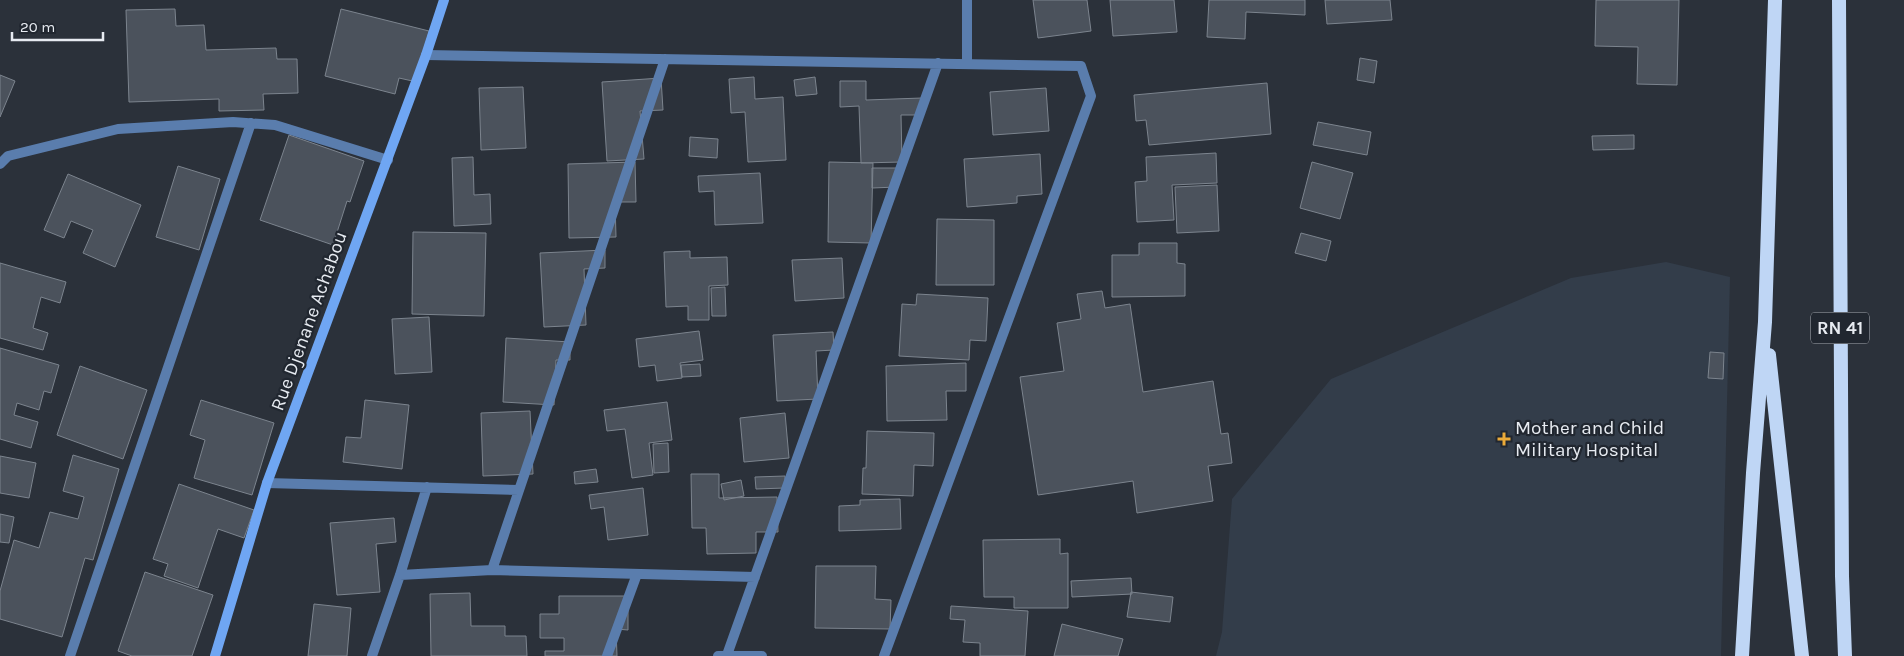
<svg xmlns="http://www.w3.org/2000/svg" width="1904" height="656" font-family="Karla,sans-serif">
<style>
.built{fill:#333d4a}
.building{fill:#4b525c;stroke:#7c848e}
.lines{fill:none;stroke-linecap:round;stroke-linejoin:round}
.minor{stroke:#5a7dad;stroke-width:10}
.secondary{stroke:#6fa6f3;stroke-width:10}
.trunk{stroke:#bfd6f5;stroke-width:14}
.poi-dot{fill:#ebaa39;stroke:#212730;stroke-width:2}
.labels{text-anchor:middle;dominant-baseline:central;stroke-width:4.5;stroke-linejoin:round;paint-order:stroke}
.shield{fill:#212730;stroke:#acb0b7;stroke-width:1}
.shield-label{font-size:18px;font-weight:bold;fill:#e7ebf1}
.street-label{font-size:19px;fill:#e7ebf1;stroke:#212730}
.poi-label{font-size:19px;fill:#e7ebf1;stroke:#212730;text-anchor:start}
</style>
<rect width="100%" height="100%" fill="#2b313a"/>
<!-- built -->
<path class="built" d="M1666,262L1730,277L1721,656H1216L1222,632L1232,499L1331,379L1571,278Z"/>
<!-- building -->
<path class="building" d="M1033,0H1087L1091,31L1038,38Z
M1110,0H1174L1177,32L1113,36Z
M1209,0H1305V15L1246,12L1245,39L1207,37Z
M1325,0H1390L1392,20L1327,24Z
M1596,0H1679L1677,85L1637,84L1638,47L1595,46Z
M175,9L176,26L204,25L206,50L276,48L277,59H297L298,93L263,94L264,110L219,111V99L129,102L126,10Z
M341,9L429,31L417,82L399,78L395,94L325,76Z
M1360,58L1377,61L1374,83L1357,80Z
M0,75L15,81L0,117Z
M754,77L755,99L783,97L786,160L748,162L745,112L731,113L729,79Z
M815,77L817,94L796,96L794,80Z
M661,78L663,110L640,111L644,159L607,161L602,82Z
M840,81H866V100L922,98V115H901L902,162L861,163L859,106L840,107Z
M1267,83L1271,134L1149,145L1146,120L1136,121L1134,95Z
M523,87L526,148L481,150L479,88Z
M1046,88L1049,131L993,135L990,92Z
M1318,122L1371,132L1367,155L1313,145Z
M289,135L364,161L350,202L347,201L333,245L260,220Z
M1634,135V149L1593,150L1592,136Z
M690,137L718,139L717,158L689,156Z
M1216,153L1217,183L1172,185L1174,220L1137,222L1135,182L1147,181L1146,157Z
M1040,154L1042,194L1017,196V203L967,207L964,159Z
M473,157L474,195L490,194L491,224L454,226L452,158Z
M635,162L636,202H615L616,237L569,238L568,164Z
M829,162L873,163L871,243L828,242Z
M1312,162L1353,173L1340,219L1300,208Z
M178,166L220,179L199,250L156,237Z
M872,168H897V187L872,188Z
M760,173L763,223L715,225L714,191L699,192L698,176Z
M68,174L141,205L115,267L83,253L93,230L71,221L64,238L44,230Z
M1217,185L1219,231L1177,233L1175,187Z
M937,219L994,220V285H936Z
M413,232L486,233L484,316L412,314Z
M1301,233L1331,241L1326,261L1295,253Z
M1139,243H1177V263L1185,264V296L1112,297V255H1139Z
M605,250V268L584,269L586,325L544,327L540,253Z
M690,251V258L727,257L728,285L709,286V320H688V306L666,307L664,252Z
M842,258L844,298L795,301L792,260Z
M0,263L66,282L60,303L41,297L33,328L48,333L43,350L0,338Z
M725,287L726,316H712L711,288Z
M1102,291L1105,308L1130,304L1143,392L1213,381L1221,434L1228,433L1232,463L1208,466L1213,501L1137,513L1133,481L1038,495L1020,377L1064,371L1057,323L1081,319L1077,294Z
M917,294L988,298L986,341L970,340L969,360L899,356L902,304L916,305Z
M429,317L432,372L395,374L392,319Z
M699,331L703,360L680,363L682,378L657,381L655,365L639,367L636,339Z
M833,332L834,350L816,351L818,399L777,401L773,335Z
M506,338L570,342V360H556L554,405L503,402Z
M0,348L59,365L51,393L44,391L39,410L17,403L14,415L38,422L31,448L0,439Z
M1710,352L1724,353L1723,379L1708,378Z
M966,363V391H946L947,420L887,421L886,366Z
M700,364L701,376L682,377L681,365Z
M80,366L147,390L123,459L57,435Z
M201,400L274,423L252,495L194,478L205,440L190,435Z
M365,400L409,405L402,469L343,462L346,437L361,438Z
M667,402L672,440L649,443L653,475L632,478L625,429L607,431L604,410Z
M530,411L533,474L483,476L481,413Z
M785,413L789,458L744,462L740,418Z
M867,431L934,433L933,466L914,465L913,496L862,494L863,468H866Z
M668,443L669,472L654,473L653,444Z
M73,455L119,469L93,560L85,558L62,637L0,619V591L14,540L39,548L50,512L78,519L84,497L63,491Z
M0,456L36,463L29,498L0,493Z
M596,469L598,482L575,484L574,472Z
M691,474H719V498L777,497L778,532H756V553L707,554L706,528H692Z
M785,476V488L756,489L755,477Z
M741,480L744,496L724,500L721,484Z
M179,484L254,510L244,538L218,529L198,588L164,576L168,564L153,559Z
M643,488L648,535L608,540L604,507L591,509L589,495Z
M900,499L901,529L839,531V506L860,505V500Z
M0,514L14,517L9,543L0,542Z
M394,518L396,542L376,544L380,592L337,595L330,523Z
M1060,539V554L1068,553V608H1014V597H984L983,540Z
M816,566H876L875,599L891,600L890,629L815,628Z
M145,572L213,595L192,656H132L118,651Z
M1131,578L1132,594L1072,597L1071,581Z
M1131,592L1173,597L1170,622L1127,617Z
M470,593L471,626H505V636H526L527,656H431L430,594Z
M559,596H628V630L616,629L617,656H545V651H564V638H540V614H559Z
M314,604L351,608L347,656H308Z
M951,606L1028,611L1025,656H980V643L963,642L965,620L950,619Z
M1062,624L1123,639L1118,656H1054Z"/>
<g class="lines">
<!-- minor -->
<path class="minor" d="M426,55L1081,66L1091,96L884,656
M967,64V0
M0,164L8,156L118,129L233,122L275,125L388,160
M267,483L519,490
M492,570L665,59
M400,575L492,570L755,577
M727,655L938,63
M70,656L251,123
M372,656L400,575L427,487
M607,656L637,574
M718,656H762"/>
<!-- secondary -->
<path class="secondary" d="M215,656L267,483L426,55L444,0"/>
<!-- trunk -->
<path class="trunk" d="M1839,0L1842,576L1845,656
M1769,355L1802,656
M1742,656L1753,473L1765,322L1775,0"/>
</g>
<!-- markers -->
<path class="poi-dot" d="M1501.5 431.5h5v5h5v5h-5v5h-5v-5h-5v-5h5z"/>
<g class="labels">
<!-- shield labels -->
<rect class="shield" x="1811" y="312.5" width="58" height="31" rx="4"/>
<g class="shield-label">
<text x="1840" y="328">RN 41</text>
</g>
<!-- street labels -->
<g class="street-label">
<text transform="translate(309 321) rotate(-70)">Rue Djenane Achabou</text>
</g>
<!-- poi labels -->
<g class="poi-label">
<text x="1515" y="428">Mother and Child<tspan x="1515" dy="22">Military Hospital</tspan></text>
</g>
</g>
<!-- scale -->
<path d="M12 32v8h91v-8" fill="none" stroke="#e7ebf1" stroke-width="2.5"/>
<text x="20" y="32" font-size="15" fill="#e7ebf1" stroke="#212730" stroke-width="4" paint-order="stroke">20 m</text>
</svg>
